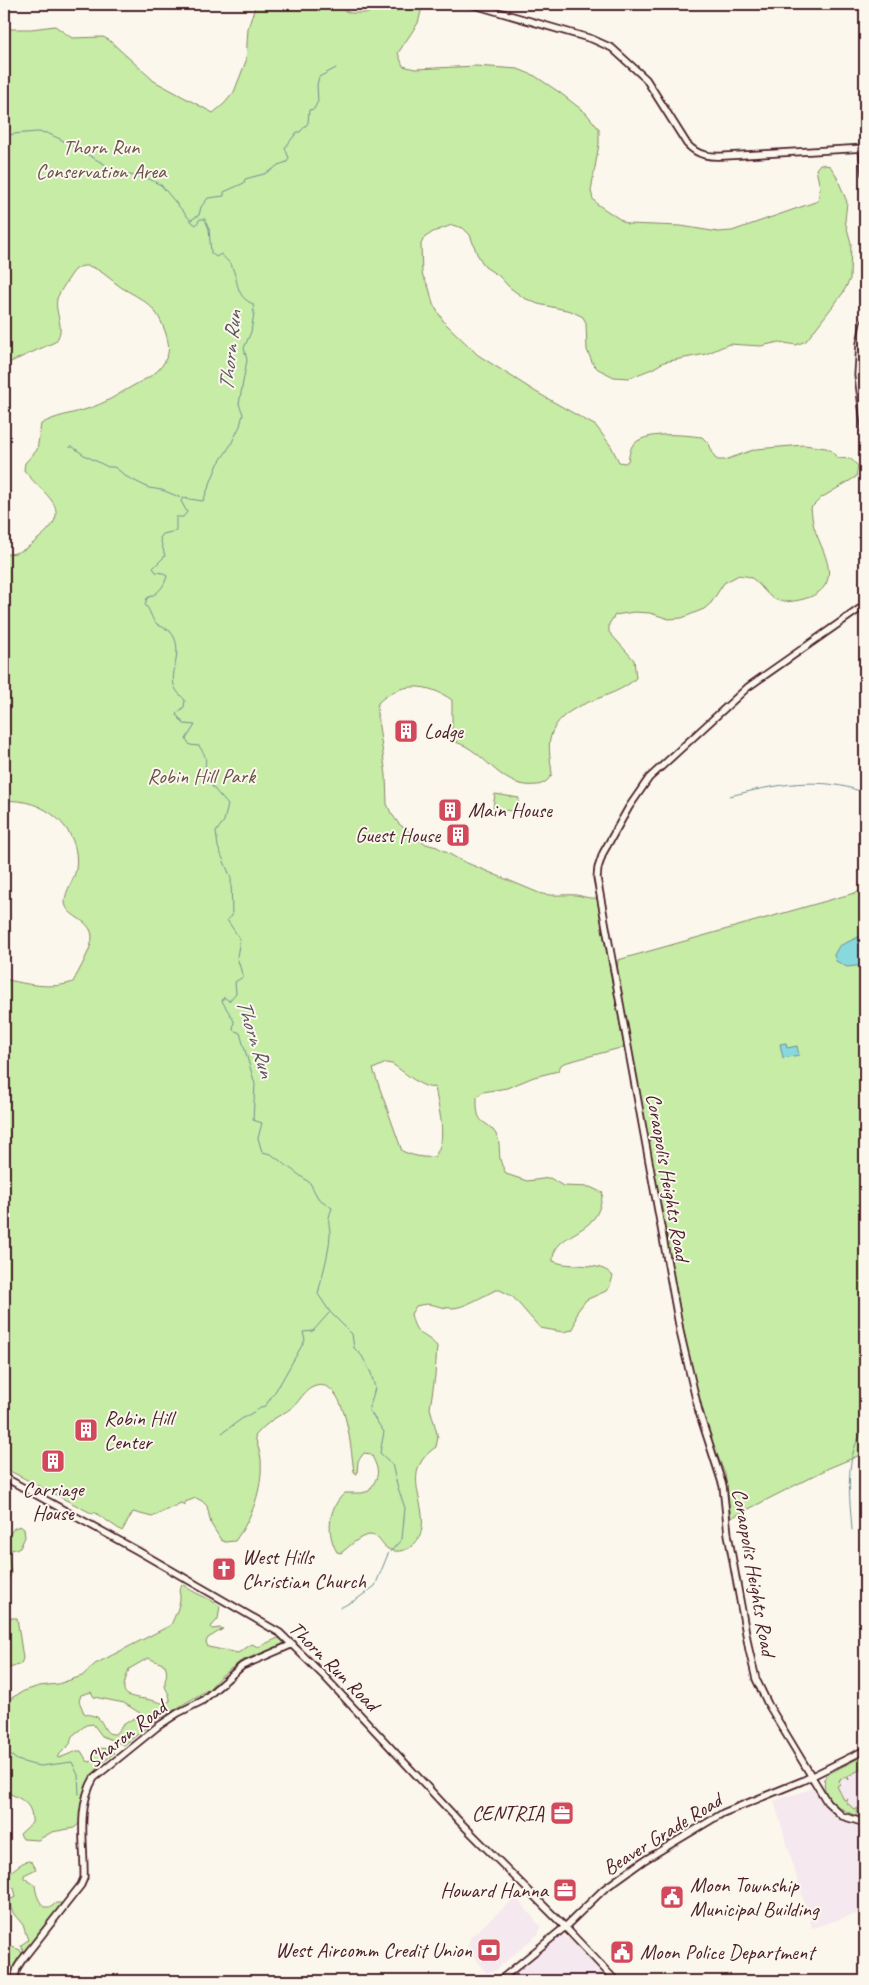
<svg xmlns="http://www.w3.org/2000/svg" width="869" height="1985" font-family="Caveat,sans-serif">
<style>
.built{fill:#f5e8ee}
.green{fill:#c6eca6;stroke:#888668;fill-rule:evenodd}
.water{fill:#88d9de;stroke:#6f8f96}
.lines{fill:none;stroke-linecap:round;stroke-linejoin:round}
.stream{stroke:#6f8f96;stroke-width:1}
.secondary-casing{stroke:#4a1f2b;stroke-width:9}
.secondary{stroke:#fbf7ec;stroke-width:5.5}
.labels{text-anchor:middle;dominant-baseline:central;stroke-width:4;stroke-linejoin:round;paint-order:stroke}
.park-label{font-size:21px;fill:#69524a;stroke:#fbf7ec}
.poi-label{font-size:21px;fill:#4a1f2b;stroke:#fbf7ec;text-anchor:start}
.street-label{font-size:21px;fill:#4a1f2b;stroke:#fbf7ec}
.water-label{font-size:22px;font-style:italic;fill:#5d5761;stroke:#fbf7ec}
</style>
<rect width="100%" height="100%" fill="#fbf7ec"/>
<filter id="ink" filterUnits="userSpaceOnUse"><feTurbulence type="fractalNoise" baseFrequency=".02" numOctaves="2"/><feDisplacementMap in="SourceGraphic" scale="10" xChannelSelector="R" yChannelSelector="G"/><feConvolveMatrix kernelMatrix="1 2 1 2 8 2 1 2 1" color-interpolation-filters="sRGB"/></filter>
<g filter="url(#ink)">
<!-- built -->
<path class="built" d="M865,1761V1911L812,1928L774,1801L808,1790Z
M515,1898L517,1899L541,1927L538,1934L496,1970L486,1973L468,1947L470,1937Z
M562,1935L570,1939L610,1981H502Z"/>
<!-- green -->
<path class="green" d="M256,4H335L340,9L351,13H368L384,4H423L418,23L398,53L403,66L415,69L476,66L518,69L535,76L559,92L586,113L599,129V144L591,191L593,199L597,204L627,224L681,226L718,232L732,231L818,201L820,188L816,169L820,164L830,166L836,175L847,202L845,221L851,243L850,279L843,293L806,341L796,345L779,342L761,346L729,344L706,354L664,362L652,369L629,378L614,377L598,369L593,364L587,350L586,323L583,317L571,311L538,304L524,298L509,287L499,276L485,267L477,254L470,235L463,228L452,225L433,232L424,238L421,244L422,274L429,288L433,304L444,322L478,355L536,392L596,426L611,446L619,462L625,463L628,461C629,456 630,450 632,446C644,430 684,435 702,437L709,444L715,458L718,460H725L756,449L804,445L826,448L832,451L837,458L851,459L858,466L856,477L821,498L811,508C812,514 812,521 814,527C821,550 845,582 810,597C802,600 788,603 780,601C767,599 761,583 750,577C747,576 742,576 739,575L724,583L711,603L704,609L682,618L669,619L650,613L634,612L615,615L609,624V632L634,660L636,678C613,702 559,699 550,739C548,749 551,763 552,774C550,779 543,785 537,785C505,789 491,761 467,747C464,745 460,744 456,742L452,731V700C428,683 400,681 378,703L377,713L386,775L387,804L391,813L399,824L426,844L437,847L460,860L539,893C551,897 563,894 576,895C583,896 589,899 597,898L624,1047L564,1063L561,1065L558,1071L534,1077L507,1088L483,1092L477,1097C476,1130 486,1116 497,1136C500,1142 499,1152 500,1159C501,1164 504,1169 506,1174L527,1181L550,1178L563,1186L590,1187L603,1193C601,1202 600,1210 594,1218C583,1234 552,1238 553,1261C571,1269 600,1260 613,1276L610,1286L606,1291L586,1300L577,1312L574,1327L572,1330L563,1332L540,1328L513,1297L500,1290H496C484,1295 463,1309 451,1308C435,1308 434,1301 416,1306L411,1314C416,1338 423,1331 437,1346L435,1376L430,1408L438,1437L436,1447C393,1476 438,1511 416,1542C410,1550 397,1554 388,1549C381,1545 379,1535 370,1535C360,1535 349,1547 341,1553L337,1552C326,1534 328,1507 345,1493H362L369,1491C380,1474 380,1472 371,1454L364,1453L358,1461L357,1474L354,1472C351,1453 347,1373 313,1387C304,1391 301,1399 294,1406C286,1413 274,1417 266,1425C262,1428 259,1432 255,1436C257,1444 260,1452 261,1459C263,1489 252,1518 235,1541L225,1542L221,1540L211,1524L207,1506L202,1501L196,1498L185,1502V1505L181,1503L152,1517L133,1512L122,1531L94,1512L93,1514L4,1468V979C25,984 52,990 73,982C78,972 93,947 92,936C90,918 66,918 65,902C65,890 74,881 76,869C82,828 43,797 4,801V554C18,555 28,548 38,539C77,508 44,497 24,470L25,463L37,450L41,424C55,416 71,414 87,409C106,403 115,396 131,387C146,378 161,374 167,356C170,349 168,341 166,334C157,307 147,302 124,289C111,282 91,256 75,270C72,273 58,294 57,299C54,314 67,329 55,342L4,365V29H31L55,26L72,38L103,37L109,40L154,81L213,113L224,104L234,92L246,61L248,28ZM386,1063L392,1064C402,1070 424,1091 435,1087C438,1108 449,1140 434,1157C423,1158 413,1156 402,1151L373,1069Z
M495,794L519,798L517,812L493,808Z
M865,890V1453L829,1468L731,1518L725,1474L713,1445L691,1369L617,972L618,960Z
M20,1526L24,1529L25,1537L20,1548L11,1550L8,1553L11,1574L4,1587V1542L14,1528Z
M182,1584C194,1594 208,1597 220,1606L218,1619L211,1627L212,1629L220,1628L223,1629L208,1638L206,1642L208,1647L238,1653L252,1644L258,1647L278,1638L284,1641L285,1644L241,1661L220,1677L209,1689L154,1722L124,1703L94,1697L91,1692L81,1695L79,1701L84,1713C87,1715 93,1715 97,1717C105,1723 103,1735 115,1734L123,1725L134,1718L150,1725L124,1745L102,1736L93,1724L86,1725L72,1736L70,1744L57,1757L59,1758L77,1751H81L87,1761L91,1762L99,1748L110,1749L114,1753C89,1774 79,1790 80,1823L74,1828L52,1832L38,1840L23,1839L20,1834L32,1823C33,1802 21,1799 4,1791V1702L24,1691L39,1686L58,1684L82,1676L95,1664L171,1625C175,1615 183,1601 179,1591ZM148,1658L165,1665C169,1676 164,1678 165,1686C166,1691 170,1693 170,1701L165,1704C159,1702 152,1700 145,1699C120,1696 121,1692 129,1669Z
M4,1614L11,1618H17L23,1658L21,1664L4,1670Z
M865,1755V1767L848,1776L849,1780L846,1777L839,1780L840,1784L837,1786L844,1800L848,1799L846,1802L855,1810L858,1808L857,1813L865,1814V1818C849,1815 820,1801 825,1780H823L828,1774Z
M28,1861L32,1862L36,1869L24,1875V1878L35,1885C36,1894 38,1900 44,1907H51L56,1903H61L62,1905L24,1953L21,1945L28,1940L23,1925L13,1913L8,1900L16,1897L14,1888L4,1890V1875C13,1872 19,1863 28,1861Z
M4,1938L10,1946L20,1950L22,1953L15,1966L11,1981H4Z"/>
<!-- water -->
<path class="water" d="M865,934V965L847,967L836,961L834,955L839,946Z
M786,1043L787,1048L797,1046L799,1055L783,1058L780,1044Z"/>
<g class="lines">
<!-- stream -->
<path class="stream" d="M4,137L13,134L37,132L47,133L60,139L120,173L149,179L161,185L192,222L196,225L200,219H205L209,229L211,253L216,257L221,254C224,258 230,262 232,267C239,282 235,296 253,304L254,313L251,332L244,348L247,360L239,404L243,414L240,426L230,446L218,464L203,501L183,498L181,501L187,512L183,517H176V531L163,534L160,538L165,556L153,568L156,572L163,573L167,576C164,587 158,594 147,598L145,605C151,610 150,618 157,624C160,627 167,628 170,631C186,649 168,673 175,688C177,692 182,697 185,700L184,707L176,714L184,724L195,725L186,739L190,745L199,746C211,762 202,762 207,776C211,788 221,796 228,805L224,821L216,832L218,847L231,878L232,916L227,920L240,939L237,957L243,977L235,982L236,993L229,1001L224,997L222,1001L234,1021L233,1030L240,1033L242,1040L255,1084L253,1120L262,1123L258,1138L262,1152L271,1154L310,1183L318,1198L332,1208C326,1224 330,1221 330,1235C329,1255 322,1275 318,1294L330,1312L352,1334L354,1348L362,1356L371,1373L375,1388L369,1410L384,1432L380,1453L392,1464L397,1485L405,1508L402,1539L388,1554L375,1586L357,1599L340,1608
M191,220L199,215L201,207L208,198L224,196V192L244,183L245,179L264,174L272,170L278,165L287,162L289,158L285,148L297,132H300L308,123L309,110L314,109L318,101L317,85L319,77L336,68
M69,447H73L84,455L108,467H114L121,472L125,476L149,488L162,490L182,498
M730,796C773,785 822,775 865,793
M222,1433L243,1418L266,1405L280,1384L305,1340L303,1332L313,1331L329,1313
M852,1530C850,1497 843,1456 865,1428
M4,1750L17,1760L34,1765L41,1766L72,1762L78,1775L79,1794"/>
<!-- secondary casing -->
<g class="secondary-casing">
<path id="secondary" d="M471,4L592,39L612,48L646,79L687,144C698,156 710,157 725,156L865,148
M862,148L865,174
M865,320L860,343L858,375L865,431
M865,605L748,687L649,778L629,807L603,853L598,868L597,878L681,1336L699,1412L723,1486L728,1534L749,1650L756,1679L768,1704L827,1802L842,1816L865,1823
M4,1477L138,1551L280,1633L323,1675L459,1821L565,1927L616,1981
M14,1981L17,1968L22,1960L81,1885L84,1878C85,1845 76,1808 94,1778L157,1727L178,1713L202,1701L242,1666L293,1644
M499,1981L565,1927L604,1889L643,1861L723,1813L802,1781L865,1750"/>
</g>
<!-- secondary -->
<use href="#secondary" class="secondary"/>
</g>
</g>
<!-- icons -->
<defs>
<g id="building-square" transform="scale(1.25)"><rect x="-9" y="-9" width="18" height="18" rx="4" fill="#d1495b" stroke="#fbf7ec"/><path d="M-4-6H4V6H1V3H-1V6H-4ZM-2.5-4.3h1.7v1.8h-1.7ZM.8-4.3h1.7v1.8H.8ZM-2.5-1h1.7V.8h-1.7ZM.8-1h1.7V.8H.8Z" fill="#fff"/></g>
<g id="church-square" transform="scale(1.25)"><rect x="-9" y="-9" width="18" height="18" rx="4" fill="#d1495b" stroke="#fbf7ec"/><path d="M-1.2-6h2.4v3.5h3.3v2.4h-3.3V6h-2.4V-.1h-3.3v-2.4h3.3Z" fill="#fff"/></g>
<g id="office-square" transform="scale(1.25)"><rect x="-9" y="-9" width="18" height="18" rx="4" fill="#d1495b" stroke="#fbf7ec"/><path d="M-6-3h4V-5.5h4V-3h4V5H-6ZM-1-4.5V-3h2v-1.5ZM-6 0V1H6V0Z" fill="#fff"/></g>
<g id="civic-square" transform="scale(1.25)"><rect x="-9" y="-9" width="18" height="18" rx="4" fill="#d1495b" stroke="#fbf7ec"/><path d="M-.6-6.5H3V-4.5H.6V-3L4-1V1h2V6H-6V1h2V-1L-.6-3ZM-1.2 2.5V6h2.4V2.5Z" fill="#fff"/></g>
<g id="bank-square" transform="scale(1.25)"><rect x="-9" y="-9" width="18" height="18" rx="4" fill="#d1495b" stroke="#fbf7ec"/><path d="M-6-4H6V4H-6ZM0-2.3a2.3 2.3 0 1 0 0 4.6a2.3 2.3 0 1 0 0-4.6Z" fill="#fff"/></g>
</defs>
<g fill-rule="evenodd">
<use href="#building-square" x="406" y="731"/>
<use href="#building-square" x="450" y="810"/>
<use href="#building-square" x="458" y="835"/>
<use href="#building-square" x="86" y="1430"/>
<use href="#building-square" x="53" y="1461"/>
<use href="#church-square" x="224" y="1569"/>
<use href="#office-square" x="562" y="1813"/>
<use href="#office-square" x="565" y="1890"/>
<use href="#civic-square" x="672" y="1897"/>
<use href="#bank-square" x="489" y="1950"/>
<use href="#civic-square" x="622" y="1952"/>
</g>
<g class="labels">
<!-- park labels -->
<g class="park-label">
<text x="101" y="147">Thorn Run<tspan x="101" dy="24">Conservation Area</tspan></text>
<text x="201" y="776">Robin Hill Park</text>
</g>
<!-- poi labels -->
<g class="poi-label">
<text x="424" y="731">Lodge</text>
<text x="468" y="810">Main House</text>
<text x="440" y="835" text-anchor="end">Guest House</text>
<text x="104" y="1418">Robin Hill<tspan x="104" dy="24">Center</tspan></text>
<text x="53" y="1489" text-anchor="middle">Carriage<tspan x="53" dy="24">House</tspan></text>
<text x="242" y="1557">West Hills<tspan x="242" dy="24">Christian Church</tspan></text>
<text x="544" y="1813" text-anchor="end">CENTRIA</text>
<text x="690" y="1885">Moon Township<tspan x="690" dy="24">Municipal Building</tspan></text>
<text x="548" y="1890" text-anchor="end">Howard Hanna</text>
<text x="472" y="1950" text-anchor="end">West Aircomm Credit Union</text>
<text x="640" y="1952">Moon Police Department</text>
</g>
<!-- street labels -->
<g class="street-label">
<text transform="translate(668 1177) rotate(80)">Coraopolis Heights Road</text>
<text transform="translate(754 1572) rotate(80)">Coraopolis Heights Road</text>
<text transform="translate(334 1666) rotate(45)">Thorn Run Road</text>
<text transform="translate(126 1734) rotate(-38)">Sharon Road</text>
<text transform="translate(662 1834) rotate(-32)">Beaver Grade Road</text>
</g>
<!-- water labels -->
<g class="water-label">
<text transform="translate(230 351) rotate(-84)">Thorn Run</text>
<text transform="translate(255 1038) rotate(72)">Thorn Run</text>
</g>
</g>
<!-- margin -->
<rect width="869" height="1985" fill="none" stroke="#fbf7ec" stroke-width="20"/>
<rect x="10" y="10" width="849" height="1965" fill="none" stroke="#4a1f2b" stroke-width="2" filter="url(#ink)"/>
</svg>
